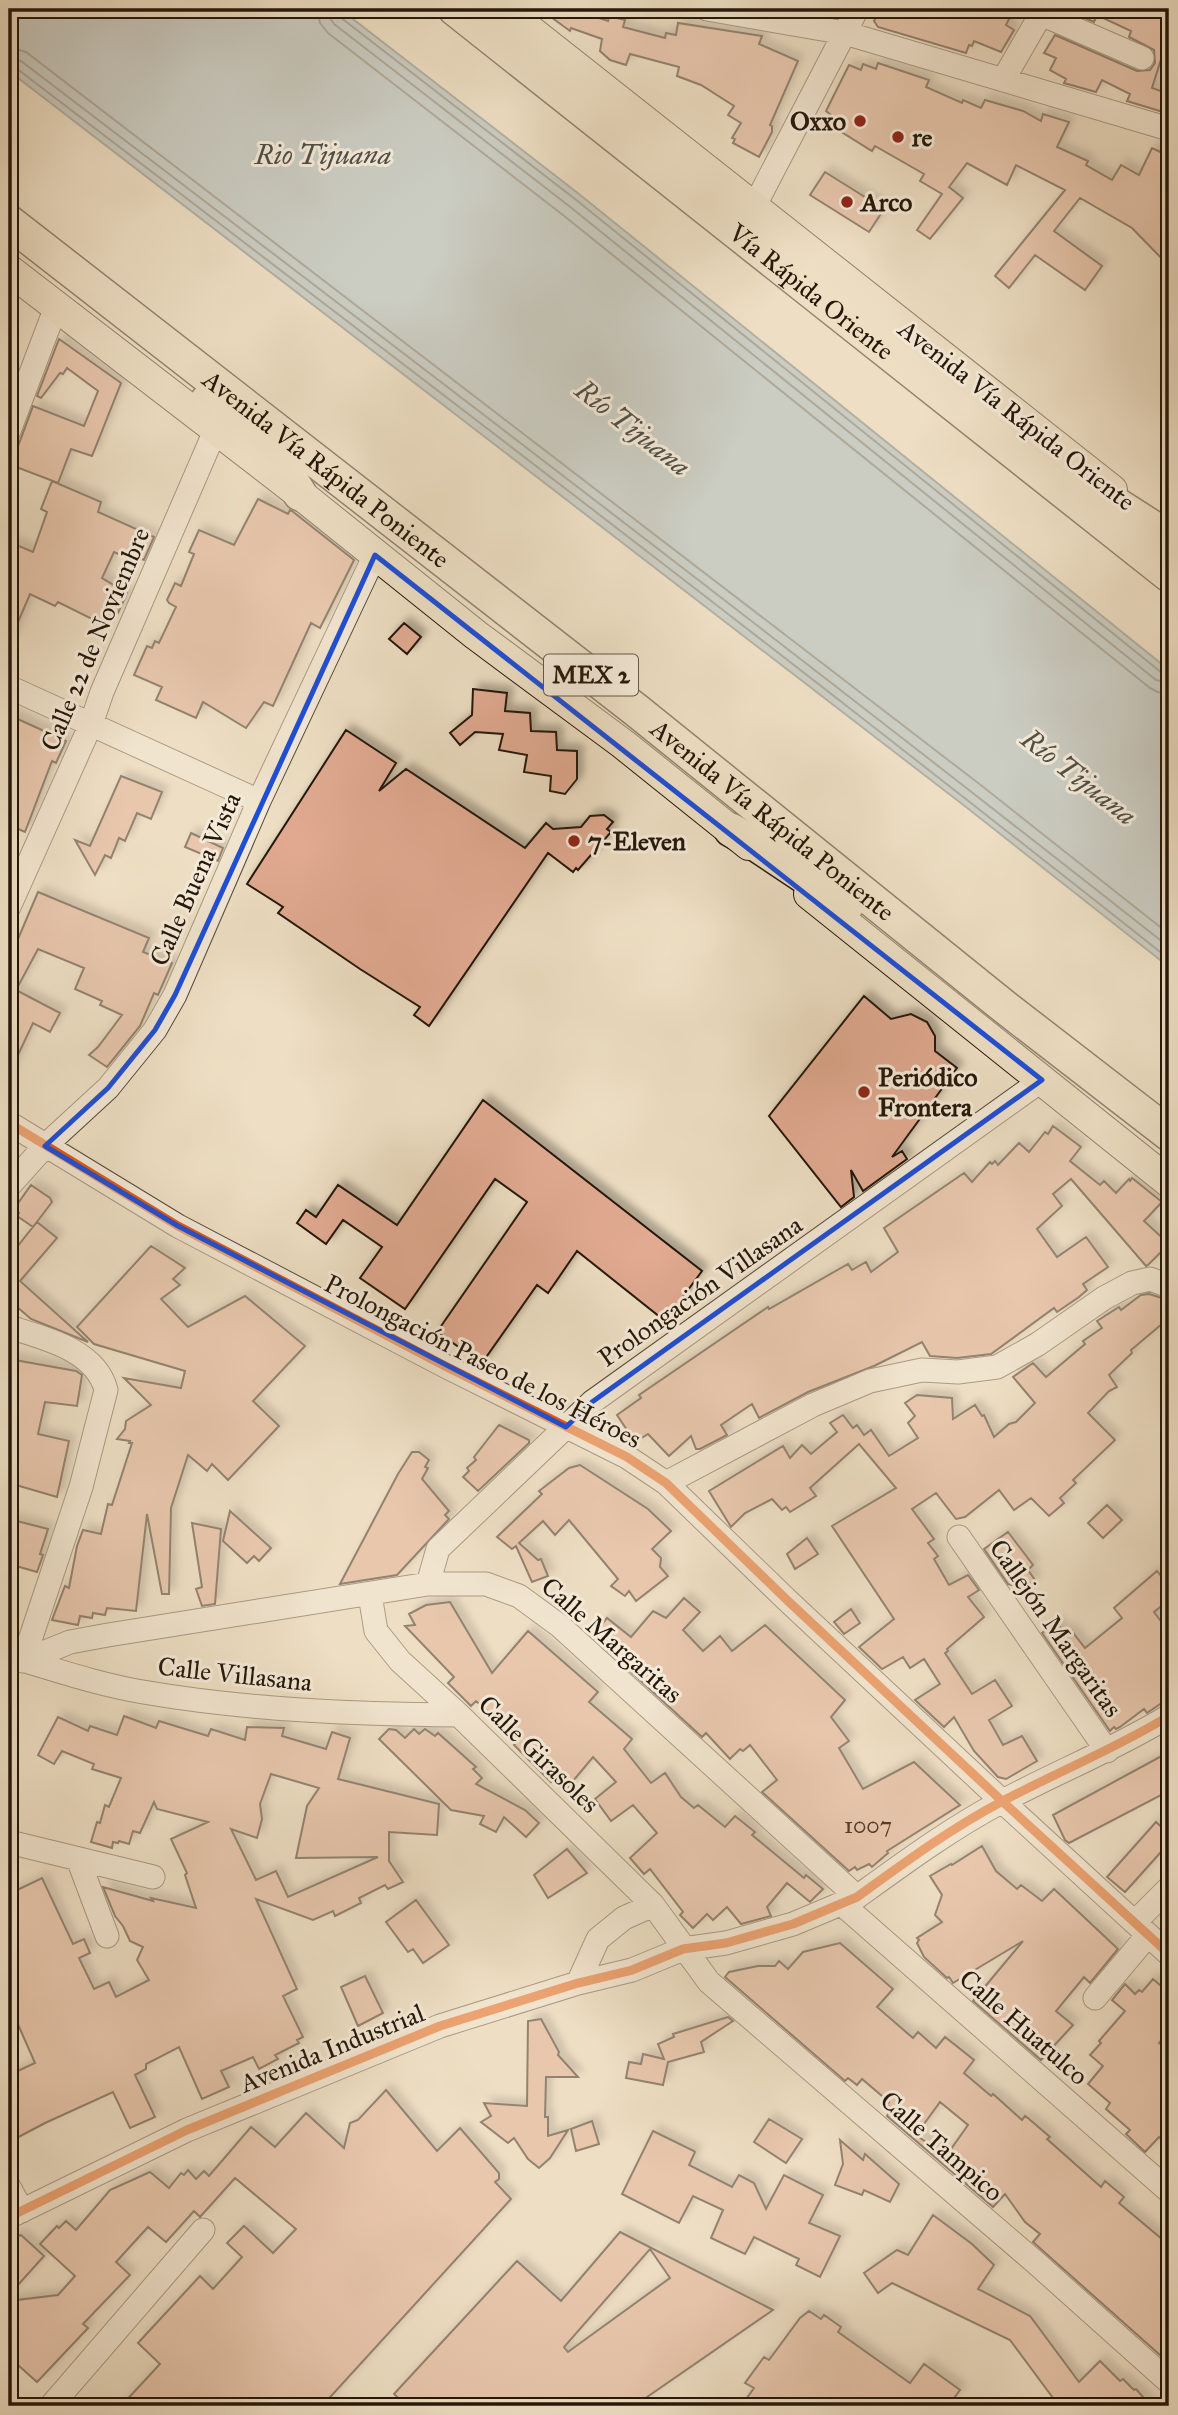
<svg xmlns="http://www.w3.org/2000/svg" width="1178" height="2415" font-family="'IM FELL Great Primer',serif">
<style>
.water{fill:#9fb9c0;stroke:#6e7876;stroke-width:2}
.lines{fill:none;stroke-linecap:round;stroke-linejoin:round}
.shore{stroke:#626864;stroke-width:2}
.building{fill:#e1aa91;stroke:#241708;stroke-width:2;fill-rule:evenodd;filter:url(#shadow)}
.minor-casing{stroke:#564937;stroke-width:25}
.major-casing{stroke:#241708;stroke-width:32}
.highway-casing{stroke:#241708;stroke-width:36}
.minor{stroke:#f4ead9;stroke-width:23}
.major{stroke:#eedfc4;stroke-width:30}
.highway{stroke:#eedfc4;stroke-width:33}
.cycleway-casing{stroke:#f4ead9;stroke-width:13}
.cycleway{stroke:#e8590c;stroke-width:9}
.marked{fill:none;stroke:#1d4ed8;stroke-width:5;stroke-linejoin:round}
.poi-dot{fill:#8f2418;stroke:#f4ead9;stroke-width:2.5}
.labels{text-anchor:middle;dominant-baseline:central;stroke-width:6;stroke-linejoin:round;paint-order:stroke}
.number-label{font-size:23px;fill:#533c2a}
.shield{fill:#f4ead9;stroke:#625647;stroke-width:2}
.shield-label{font-size:24px;font-weight:bold;fill:#241708}
.poi-label{font-size:26px;font-weight:bold;fill:#241708;stroke:#f4ead9;text-anchor:start}
.street-label{font-size:26px;fill:#241708;stroke:#f4ead9}
.water-label{font-size:28px;font-style:italic;fill:#4f5048;stroke:#f4ead9}
</style>
<defs>
<filter id="shadow"><feDropShadow dx="6" dy="-6" stdDeviation="3.5" flood-color="#0004"/></filter>
</defs>
<rect width="100%" height="100%" fill="#eedfc4"/>
<filter id="stains"><feTurbulence type="fractalNoise" baseFrequency=".00286" numOctaves="4"/><feColorMatrix values="0 0 0 0 .2 0 0 0 0 .09 0 0 0 0 .02 0 0 0 .5 -.17"/></filter>
<radialGradient id="worn" r=".72"><stop offset=".6" stop-color="#630" stop-opacity="0"/><stop offset="1" stop-color="#630" stop-opacity=".3"/></radialGradient>
<!-- water -->
<path class="water" d="M9,9H340L579,194L1169,670V967L966,807L9,71Z"/>
<g class="lines">
<!-- shore -->
<path class="shore" d="M317,9L320,23L328,33L563,215L1150,688L1158,692L1169,694
M328,9L329,17L334,24L569,206L1156,680L1169,683
M337,9L340,17L575,199L1162,673L1169,675
M9,47L26,52L982,786L1169,934
M9,57L21,61C405,354 790,648 1169,947
M9,66L16,68C402,363 788,657 1169,959"/>
</g>
<!-- building -->
<path class="building" d="M540,9H577V11L608,21L609,16L625,20L623,27L665,38L666,33L676,35L678,23L762,36L759,44L798,61L770,125L772,126V132L759,157L733,143L735,139L732,138L741,123L728,115L734,106L701,85L677,76L679,67L630,54L626,65L610,60L600,51L602,39L571,28L570,31Z
M880,9H999L1011,15L1006,25L1014,30L1001,52L974,41L972,46L969,45L966,53L878,27L874,21Z
M1075,9H1169V59L1162,56L1152,88L1169,94L1163,112L1127,101L1130,94L1102,80L1096,92L1064,83L1066,79L1050,70L1056,58L1044,53L1055,35L1137,71L1150,70L1155,63L1154,50L1129,37L1131,31L1097,15L1094,22L1073,13Z
M878,63L929,80L926,87L962,103L963,100L981,108L985,100L1023,111L1041,121L1043,114L1069,122L1057,147L1088,161L1086,165L1112,180L1121,165L1139,175L1152,148L1169,156V266L1132,228L1080,198L1054,231L1102,266L1085,290L1035,255L1009,288L995,276L1065,190L1016,165L1007,185L967,163L949,187L963,198L930,239L917,230L942,194L920,181L924,174L875,146L872,151L827,123L831,115L826,111L849,65L861,70L863,64L876,69Z
M825,172L884,209L869,232L810,195Z
M59,339L121,383L92,456L71,449L58,483L11,465L33,406L84,426L98,391L67,368L63,374L60,373L41,398L37,396Z
M52,481L101,502L98,512L154,537L144,560L137,557L135,561L114,552L102,578L127,593L118,613L114,611L106,626L58,602L55,606L30,594L9,643V542L33,552L47,512L41,509Z
M258,499L288,514L290,510L292,511L354,560L320,628L311,623L273,706L264,702L246,728L203,702L196,718L156,700L162,687L134,675L147,646L152,648L155,641L159,643L176,607L169,603L167,600L175,583L181,586L194,554L189,552L199,530L234,545Z
M404,623L421,637L407,654L389,639Z
M473,689L507,693L505,711L530,713L531,731L556,732L557,750L577,751V779L565,794L550,791L551,776L524,772L527,755L499,750L503,734L475,732L460,745L450,733L472,715Z
M9,715L66,741L56,763L52,761L25,832L9,825Z
M346,730L396,763L379,791L406,769L525,848L546,823L553,829L581,827L590,816L604,815L613,822L607,829L611,832L578,870L576,868L573,872L548,853L429,1026L414,1015L420,1007L360,969L278,913L283,907L247,884Z
M121,776L162,792L151,819L137,813L125,841L119,838L111,858L105,855L95,875L75,840L90,846Z
M191,833L223,848L218,861L185,847Z
M38,892L149,938L143,952L172,963L158,995L154,993L140,1026L107,1067L89,1055L98,1047L122,1015L100,1005L102,1001L75,989L84,968L38,949L16,990L60,1013L50,1032L33,1023L9,1074V960Z
M864,996L891,1019L911,1014L927,1022L935,1036V1051L957,1068L892,1157L902,1151L907,1159L863,1191L851,1170L854,1197L841,1207L769,1116Z
M483,1100L702,1271L665,1321L577,1251L548,1293L537,1285L482,1363L437,1332L527,1202L495,1179L405,1309L360,1278L382,1247L343,1220L326,1244L297,1223L306,1210L316,1217L338,1185L397,1225Z
M1053,1126L1081,1147L1070,1161L1100,1185L1104,1181L1116,1193L1129,1179L1130,1181L1132,1178L1162,1202L1144,1221L1169,1244L1148,1265L1146,1266L1071,1179L1053,1194L1062,1206L1037,1229L1057,1257L1086,1237L1108,1267L1083,1284L1087,1290L1079,1297L1057,1312L1054,1308L991,1354L957,1358L930,1356L922,1342L874,1366L808,1392L759,1418L752,1404L721,1425L727,1435L700,1449H696L691,1436L669,1456L648,1434L635,1442L617,1415L641,1398L639,1395L768,1307L769,1309L848,1264L852,1270L866,1262L871,1272L898,1252L884,1228L964,1173L972,1182L990,1162L992,1164L995,1161L998,1165L1019,1143L1029,1152L1045,1132L1048,1134Z
M31,1185L50,1198L52,1202L33,1227L17,1216L19,1213L14,1209Z
M37,1222L57,1238L20,1281L88,1342L31,1319L9,1300V1257Z
M151,1246L185,1268L173,1279L180,1285L161,1299L188,1327L245,1296L305,1346L253,1401L279,1426L228,1480L212,1464L207,1471L188,1455L171,1508L169,1594H162L147,1514L136,1611L107,1608L105,1615L93,1613L92,1618L80,1616L78,1625L52,1620L65,1586L69,1588L77,1546L83,1530L101,1534L108,1504L112,1505L132,1443H129L130,1441L117,1439L125,1429L126,1421L151,1405L124,1378L181,1388L185,1371L94,1344L77,1327Z
M1149,1294L1162,1298L1169,1309V1318L1131,1350L1132,1353L1109,1375L1117,1387L1109,1391L1088,1413L1115,1440L1073,1480L1076,1483L1060,1498L1064,1503L1049,1516L1031,1498L1014,1510L999,1490L965,1517L956,1519L936,1493L912,1509L934,1539L928,1543L938,1556L934,1559L949,1585L968,1575L979,1590L968,1597L984,1617L947,1649L948,1651L945,1653L972,1694L995,1680L1012,1706L989,1720L1003,1745L1022,1736L1037,1761L1006,1779L998,1777L974,1751L954,1717L944,1727L915,1700L940,1684L924,1659L910,1668L903,1657L882,1669L859,1647L894,1619L832,1526L896,1488L859,1444L810,1488L816,1496L790,1512L786,1507L782,1510L772,1499L745,1513L731,1527L709,1491L783,1446L790,1458L802,1445L811,1454L837,1432L830,1423L843,1415L853,1428L857,1425L864,1435L871,1430L889,1456L918,1438L908,1423L915,1416L905,1403L917,1395L952,1398L953,1419L975,1405L982,1416L984,1415L994,1437L1009,1424L1016,1422L1035,1403L1013,1377L1033,1363L1046,1377L1085,1344L1083,1341L1102,1328L1097,1321L1119,1307L1121,1310L1141,1295Z
M9,1359L76,1371L82,1375L77,1406L45,1402L38,1434L69,1441L57,1497L9,1483Z
M499,1425L529,1440V1443L478,1491L463,1477L469,1471L467,1468L476,1460L474,1457Z
M412,1452H419L429,1460L425,1467L428,1468L422,1479L449,1511L445,1515L449,1519L397,1575L340,1584L398,1474Z
M580,1465L648,1509L671,1531L652,1549L661,1558L660,1567L668,1576L636,1601L629,1591L625,1596L611,1586L618,1579L569,1520L555,1535L543,1521L519,1543L538,1560L541,1559L548,1576L532,1582L516,1546L512,1549L497,1537L542,1494L539,1491L569,1468Z
M1107,1505L1122,1520L1103,1538L1088,1523Z
M230,1511L271,1548L259,1561L254,1556L247,1563L223,1541Z
M9,1519L48,1529L40,1554L43,1555L37,1572L9,1564Z
M192,1523L221,1529L215,1604L202,1606L196,1589L202,1587Z
M1008,1532L1033,1565L1028,1570L1035,1580L1019,1591L1015,1584L1012,1585L1008,1584L984,1549Z
M807,1538L818,1554L795,1569L787,1554Z
M1157,1571L1169,1586V1600L1154,1612L1169,1632V1698L1147,1713L1144,1709L1120,1727L1116,1729L1114,1727L1110,1731L1042,1633L1056,1622L1065,1633L1070,1629L1085,1648L1122,1618L1114,1608Z
M684,1598L700,1612L683,1630L703,1651L720,1636L732,1651L765,1625L845,1700L831,1717L849,1741L839,1748L863,1789L914,1762L960,1805L887,1851L888,1853L872,1867L869,1864L857,1870L855,1867L849,1871L762,1792L777,1780L750,1745L743,1751L740,1749L730,1759L706,1733L702,1737L592,1636L607,1618L631,1637L653,1611L666,1618Z
M450,1602L492,1673L528,1631L598,1692L589,1702L632,1739L624,1749L651,1783L665,1773L681,1797L694,1808L698,1805L725,1827L735,1816L755,1832L752,1835L804,1878L806,1875L823,1889L810,1902L787,1883L767,1907L771,1916L741,1924L727,1907L713,1920L707,1914L693,1928L680,1915L683,1912L650,1869L644,1874L630,1858L657,1833L633,1805L611,1821L595,1799L616,1782L593,1757L568,1787L564,1783L560,1787L552,1781L551,1782L514,1745L519,1739L476,1701L471,1706L448,1683L454,1677L405,1626L415,1625L409,1614L426,1605Z
M851,1609L860,1623L844,1634L834,1622Z
M124,1716L156,1728L159,1721L208,1736L211,1729L245,1740L247,1727L284,1728L282,1736L326,1749L332,1732L350,1738L338,1779L439,1804L437,1835L389,1832V1861L403,1882L388,1889L385,1885L359,1898L361,1903L335,1916L333,1911L313,1920L256,1899L297,1989L283,1996L303,2037L297,2040L299,2043L275,2055L278,2059L259,2069L253,2057L221,2071L229,2087L202,2099L179,2047L146,2064V2069L135,2075L155,2117L130,2128L113,2092L45,2123L9,2142V2097L17,2093L9,2075L35,2063L9,2004V1894L42,1878L73,1944L84,1939L90,1953L79,1958L94,1989L109,1982L116,1997L149,1980L137,1960L143,1947L130,1941L123,1926L115,1916L103,1887L153,1901L151,1898L196,1908L185,1875L187,1873L171,1839L208,1822L157,1809L154,1802L140,1833L133,1831L129,1844L119,1841L118,1843L113,1842L112,1848L91,1842L97,1822L100,1823L105,1805L109,1807L121,1778L92,1769L94,1764L62,1751L54,1764L38,1755L58,1717L88,1731L90,1726L117,1735ZM271,1774L319,1788L307,1806L296,1858L378,1857L288,1897L276,1871L256,1880L231,1829L257,1838L262,1819L260,1804Z
M389,1729L396,1730L405,1738L414,1729L419,1734L425,1729L435,1736L438,1733L476,1767L473,1769L482,1778L476,1784L525,1810L539,1823L526,1837L504,1817L496,1832L480,1824L484,1816L451,1810L379,1739Z
M1169,1752V1791L1069,1843L1065,1840L1053,1815Z
M1156,1822L1169,1834V1843L1125,1892L1107,1877Z
M982,1846L996,1871L1017,1889L1021,1885L1042,1901L1054,1889L1118,1949L1090,1983L1084,1977L1056,2011L1073,2025L1041,2060L973,2001L1023,1941L953,1983L949,1977L947,1978L924,1957L917,1943L919,1940L917,1938L942,1922L935,1915L942,1895L930,1876L951,1864L952,1865Z
M567,1849L587,1873L548,1898L534,1875Z
M416,1900L449,1945L423,1963L413,1949L408,1952L386,1922Z
M840,1943L893,1989L877,2007L913,2038L918,2032L936,2048L945,2037L974,2060L964,2073L991,2096L993,2094L1022,2120L1025,2116L1029,2119L1050,2137L1047,2139L1101,2187L1105,2181L1124,2197L1119,2203L1169,2245V2363L1033,2242L1040,2234L1025,2222L1005,2194L993,2207L887,2116L892,2108L887,2105L889,2102L862,2079L857,2085L848,2078L845,2081L725,1977L729,1972L758,1966H775L779,1961L788,1969L803,1952ZM940,2102L968,2125L946,2156L916,2135Z
M365,1976L383,2013L358,2026L341,1987Z
M1153,1979L1169,1993V2032L1159,2043L1169,2051V2147L1159,2137L1145,2152L1126,2134L1130,2130L1106,2109L1110,2103L1088,2084L1103,2066L1090,2055L1101,2043L1099,2041L1125,2011L1112,2000L1125,1984L1135,1994L1139,1990L1142,1992Z
M728,2017L733,2021L701,2042L704,2052L668,2062L663,2085L626,2078L629,2062L641,2064L643,2054L664,2059L658,2044L674,2037L673,2034Z
M541,2019L559,2052L558,2055L578,2077H546L545,2117H548V2136L568,2130L550,2158L539,2168L528,2159L514,2138L508,2143L481,2122L491,2116L484,2103L527,2106L528,2021Z
M386,2090L437,2151L460,2128L499,2173V2179L495,2182L511,2199L322,2406H121L160,2364L138,2343L200,2276L213,2289L242,2257L227,2243L244,2226L273,2253L296,2229L235,2178L200,2217L194,2211L166,2242L148,2227L116,2262L130,2275L83,2324L88,2328L37,2382L9,2357L14,2351L9,2346V2301L58,2295L75,2276L40,2244L57,2226L59,2228L66,2221L76,2230L110,2190L150,2172L169,2188L181,2173L184,2175L188,2170L196,2179L204,2171L209,2176L251,2127L275,2147L306,2113L344,2148L350,2123L358,2120Z
M769,2119L802,2139L786,2163L754,2142Z
M592,2121L599,2144L576,2151L571,2129Z
M653,2131L694,2151L695,2152L689,2165L732,2187L739,2175L754,2183L766,2209L784,2175L823,2195L809,2223L840,2236L820,2277L796,2265L799,2259L754,2237L745,2254L711,2238L723,2210L693,2196L679,2223L622,2194Z
M840,2140L863,2160L865,2154L899,2184L890,2202L864,2190L862,2195L835,2185L843,2164Z
M933,2215L972,2244L994,2265L978,2289L1030,2316L1079,2382L1100,2361L1120,2381L1123,2379L1134,2390L1136,2389L1151,2406H1059L1010,2340L892,2283L878,2293L864,2273L897,2250L908,2255Z
M620,2232L773,2310L634,2406H407L394,2394L517,2261L561,2301ZM650,2249L670,2278L568,2352L564,2347Z
M21,2235L44,2256L9,2295V2240Z
M809,2311L821,2319L824,2315L841,2327L838,2332L910,2383L924,2364L960,2390L948,2406H741L754,2388L745,2383L764,2357L769,2360L800,2318Z"/>
<g class="lines">
<!-- minor casing -->
<g class="minor-casing">
<path id="minor" d="M707,9L845,33L1169,129
M1041,14L1142,58
M1003,80L1044,9
M754,207L857,9
M9,431L56,307
M9,687L259,801
M9,907L91,724L102,692L215,431
M9,1123L178,1226L445,1366L627,1457L666,1483L788,1601L1002,1801L1169,1954
M9,1186L45,1146L108,1088L155,1030L175,995L259,801L375,555
M9,1327C44,1338 96,1350 106,1390L81,1487L23,1661
M666,1483L813,1405L870,1381L922,1370L958,1372L997,1367L1038,1344L1104,1298L1132,1283L1150,1279L1169,1286
M959,1537L1107,1751
M428,1584L438,1549L592,1402L1042,1080
M370,1595L376,1631L400,1661L459,1715L653,1905L709,1982L1035,2262L1169,2382
M19,1659C59,1671 101,1685 143,1692C248,1710 353,1714 459,1715
M23,1661L70,1642L108,1635L428,1584H486L519,1596L560,1626L857,1897
M9,1842L153,1877
M78,1859L107,1936
M842,1904L1169,2191
M1135,1922L1169,1888
M578,1983L598,1939L624,1918L653,1905
M1095,1998L1148,1935
M9,2187L22,2211
M9,2217L187,2130L440,2026L578,1983L632,1970L683,1949L726,1943L793,1924L857,1897C904,1863 950,1829 1001,1802C1057,1772 1115,1749 1169,1716
M51,2406L203,2230"/>
</g>
<!-- major casing -->
<g class="major-casing">
<path id="major" d="M503,9L1112,490
M9,270L300,494L476,635L623,744L749,845
M809,894L1169,1182"/>
</g>
<!-- highway casing -->
<g class="highway-casing">
<g id="highway">
<path id="s1" d="M455,9L1169,575"/>
<path id="s2" d="M9,222L636,710L1006,1008L1169,1134"/>
<path d="M207,401L284,469L300,494"/>
<path d="M1080,481L1169,538"/>
<path d="M731,830L757,845L847,905"/>
</g>
</g>
<!-- minor -->
<use href="#minor" class="minor"/>
<!-- major -->
<use href="#major" class="major"/>
<!-- highway -->
<use href="#highway" class="highway"/>
<!-- cycleway casing -->
<g class="cycleway-casing">
<path id="cycleway" d="M9,1123L178,1226L445,1366L627,1457L666,1483L788,1601L1002,1801L1169,1954
M9,2217L187,2130L440,2026L578,1983L632,1970L683,1949L726,1943L793,1924L857,1897C904,1863 950,1829 1001,1802C1057,1772 1115,1749 1169,1716"/>
</g>
<!-- cycleway -->
<use href="#cycleway" class="cycleway"/>
</g>
<!-- marked area -->
<path d="M0 0H1178V2415H0ZM375,555L1042,1080L592,1402L566,1427L178,1226L45,1146L108,1088L155,1030L175,995Z" fill="#eedfc4" fill-opacity=".55" fill-rule="evenodd"/>
<path class="marked" d="M375,555L1042,1080L592,1402L566,1427L178,1226L45,1146L108,1088L155,1030L175,995Z"/>
<!-- markers -->
<g class="poi-dot">
<circle cx="860" cy="121" r="7"/>
<circle cx="898" cy="137" r="7"/>
<circle cx="847" cy="202" r="7"/>
<circle cx="574" cy="841" r="7"/>
<circle cx="864" cy="1092" r="7"/>
</g>
<g class="labels">
<!-- number labels -->
<g class="number-label">
<text x="868" y="1825">1007</text>
</g>
<!-- shield labels -->
<rect class="shield" x="544" y="654.5" width="94" height="41" rx="5"/>
<g class="shield-label">
<text x="591" y="675">MEX 2</text>
</g>
<!-- poi labels -->
<g class="poi-label">
<text x="846" y="121" text-anchor="end">Oxxo</text>
<text x="912" y="137">re</text>
<text x="861" y="202">Arco</text>
<text x="588" y="841">7-Eleven</text>
<text x="878" y="1077">Periódico<tspan x="878" dy="30">Frontera</tspan></text>
</g>
<!-- street labels -->
<g class="street-label">
<text stroke="none"><textPath href="#s1" startOffset="455">Vía Rápida Oriente</textPath></text>
<text transform="translate(1017 415) rotate(38)">Avenida Vía Rápida Oriente</text>
<text stroke="none"><textPath href="#s2" startOffset="402">Avenida Vía Rápida Poniente</textPath></text>
<text transform="translate(95 639) rotate(-67)">Calle 22 de Noviembre</text>
<text stroke="none"><textPath href="#s2" startOffset="970">Avenida Vía Rápida Poniente</textPath></text>
<text transform="translate(195 879) rotate(-66)">Calle Buena Vista</text>
<text transform="translate(700 1291) rotate(-35)">Prolongación Villasana</text>
<text transform="translate(483 1361) rotate(27)">Prolongación Paseo de los Héroes</text>
<text transform="translate(1056 1628) rotate(55)">Callejón Margaritas</text>
<text transform="translate(612 1640) rotate(41)">Calle Margaritas</text>
<text transform="translate(235 1674) rotate(6)">Calle Villasana</text>
<text transform="translate(539 1754) rotate(44)">Calle Girasoles</text>
<text transform="translate(1024 2027) rotate(41)">Calle Huatulco</text>
<text transform="translate(332 2048) rotate(-22)">Avenida Industrial</text>
<text transform="translate(942 2146) rotate(41)">Calle Tampico</text>
</g>
<!-- water labels -->
<g class="water-label">
<text x="323" y="154">Rio Tijuana</text>
<text transform="translate(633 428) rotate(38)">Río Tijuana</text>
<text transform="translate(1079 777) rotate(38)">Río Tijuana</text>
</g>
</g>
<!-- margin -->
<rect width="1178" height="2415" fill="none" stroke="#eedfc4" stroke-width="35"/>
<rect x="10" y="10" width="1157" height="2394" fill="none" stroke="#241708" stroke-width="3.5"/>
<rect x="18" y="18" width="1143" height="2380" fill="none" stroke="#241708" stroke-width="2"/>
<rect width="100%" height="100%" filter="url(#stains)"/>
<rect width="100%" height="100%" fill="url(#worn)"/>
</svg>
